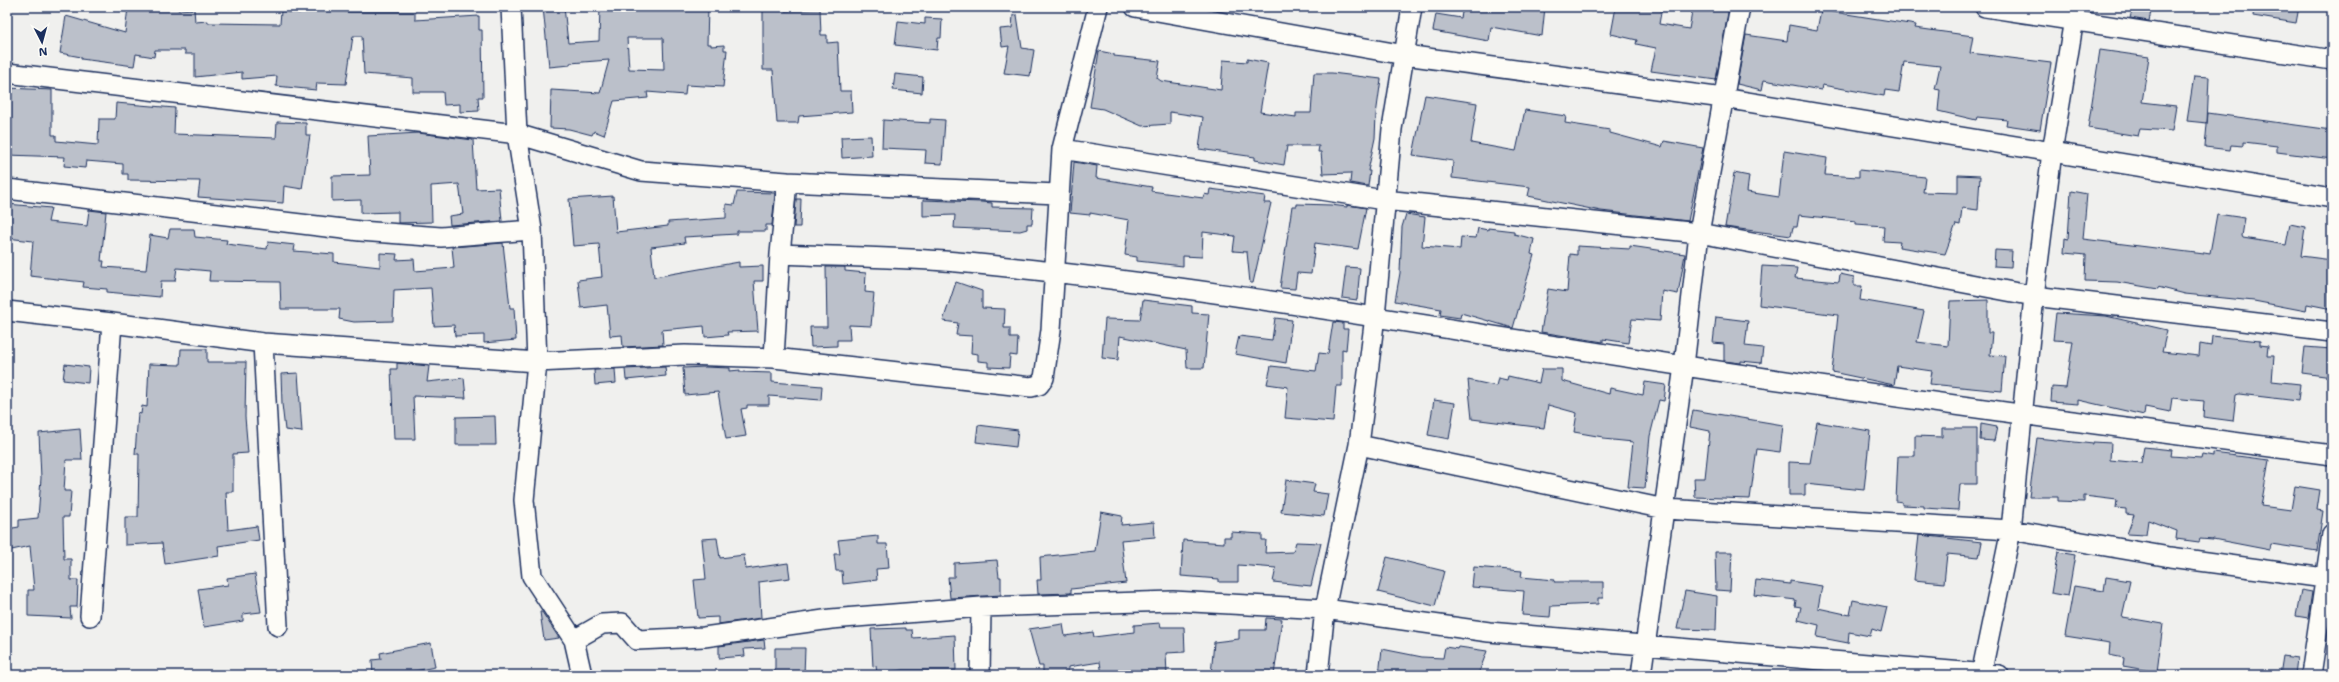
<svg xmlns="http://www.w3.org/2000/svg" width="2339" height="682" font-family="'Shantell Sans',sans-serif">
<style>
.building{fill:#bbc0ca;stroke:#1b2f5e;fill-rule:evenodd}
.lines{fill:none;stroke-linecap:round;stroke-linejoin:round}
.minor-casing{stroke:#1b2f5e;stroke-width:22}
.minor{stroke:#fdfcf7;stroke-width:19}
</style>
<rect width="100%" height="100%" fill="#f0f0ee"/>
<filter id="ink" filterUnits="userSpaceOnUse"><feTurbulence type="fractalNoise" baseFrequency=".025" numOctaves="2"/><feDisplacementMap in="SourceGraphic" scale="8" xChannelSelector="R" yChannelSelector="G"/><feConvolveMatrix kernelMatrix="1 2 1 2 8 2 1 2 1" color-interpolation-filters="sRGB"/></filter>
<g filter="url(#ink)">
<!-- building -->
<path class="building" d="M128,7L156,9V7H178V10L194,9L195,22L208,21V23L280,24L281,11L300,13V8L350,12H415V20L479,16V30H482L483,97H478L479,111L460,112V104L444,105L443,92H413V78L364,74L362,36H353L346,84L317,83L316,90L276,86L277,76L242,79V72L195,77V54H185V50H155L154,57L136,54L134,66L81,59V57L60,53L66,16L125,33Z
M543,7H564L568,43L599,41L600,7H708L707,44H711V46L724,45V50H727L723,87L686,85L685,95L647,92L648,98L614,101L604,135L594,131L592,135L569,129L550,128L551,90L600,93L609,60L570,63V65L549,67ZM627,38H663L664,70L629,69Z
M763,7H785V11L820,9L821,35H827V43L838,42L840,91H851L852,112L799,116L798,123H777L773,70H763Z
M1463,7H1545L1542,36L1491,27L1489,41L1433,31L1436,14L1461,18Z
M1616,7H1662L1659,24L1689,29L1693,7H1729L1716,80L1651,71L1656,48L1636,44L1637,40L1611,34Z
M2133,7H2152L2149,21L2130,18Z
M2254,7H2299L2296,23L2253,16Z
M1821,10L1916,25L1915,28L1973,36L1970,53L2051,63L2040,130L2006,125L2007,120L1977,117L1976,120L1938,111L1940,90L1935,89L1940,66L1904,62L1899,92L1885,90L1884,96L1822,85L1821,90L1764,80L1762,90L1737,84L1746,35L1787,41L1789,25L1817,30Z
M1013,15H1017L1022,48L1034,50L1030,76L1004,73L1009,46L1002,47L1000,29L1012,28Z
M925,18L942,19L941,38H938L937,50L895,45L898,21L925,24Z
M2100,50L2149,57L2142,102L2176,106L2172,131L2140,129L2138,136L2088,128Z
M1099,51L1114,54V56L1160,61L1157,78L1161,81L1221,90L1223,60L1247,62V59L1268,63L1260,112L1296,117V113H1311L1314,73H1332L1381,79L1376,115L1375,138L1368,171H1370L1368,186L1350,183L1351,173L1323,174L1321,152H1318L1319,146H1287L1284,165L1255,160V157L1199,149L1203,117L1170,112V124L1142,126L1103,109L1090,107Z
M895,74L923,77L922,93L893,90Z
M2194,76L2209,77L2207,123L2187,121Z
M7,88L52,90V135H56V141L98,145L99,119H115L116,103L175,108L174,134L276,138L277,122L306,123V135H310L302,189L284,186L283,203L198,197L200,181L128,180V174H123V164L86,161L85,168L64,166L65,157L7,155Z
M1425,95L1477,103L1471,143L1516,151L1525,110L1566,116L1565,123L1610,130V133L1662,147L1664,141L1703,148L1688,221L1601,211L1528,196L1530,187L1452,178L1453,161L1413,155Z
M2208,113L2332,130V159L2277,152V146L2244,142V146L2231,145L2230,150L2205,147Z
M930,119L945,120L942,164L925,163L926,150L882,148L883,120L930,123Z
M418,133L473,140L476,189L499,188L502,221L450,225L449,216L463,214L459,184L431,186L432,222L398,223V212L361,213V200L332,201V176L370,175L368,136Z
M871,136L872,156L842,158L841,137Z
M1784,151L1827,158L1825,175L1859,177V170L1925,177L1923,192L1958,193V175L1980,176L1978,210L1962,208L1960,225L1956,224L1945,254L1899,247L1900,242L1883,241L1884,226L1856,224V221L1799,215L1797,227H1793L1791,236L1725,227L1734,173L1749,176L1747,192L1779,197Z
M1074,162L1097,166L1096,178L1152,187L1151,191L1203,198L1204,194L1209,195L1210,189L1265,196L1264,203H1271L1253,283H1250L1247,252L1233,251L1235,236L1203,232L1202,257L1183,256V266L1137,261V257L1125,255L1129,220L1090,213V215L1070,213Z
M2071,191L2087,194L2083,239L2204,254V252L2210,253L2217,214L2245,218L2242,236L2243,238L2286,245L2290,224L2305,227L2301,256L2332,260V309L2307,304L2306,311L2254,301L2185,294L2158,287V289L2117,282L2085,281L2086,255L2064,253L2065,238L2068,239Z
M737,192L775,193L772,225H766V231H737V234L684,237L685,243L651,247L654,277L739,262V267L763,266V281H754L758,331L727,332L728,335L705,337L704,326L662,330L663,345L623,347L622,335L610,336L607,305L581,308L578,280L602,277L599,244L573,246L569,199L613,196L616,232L668,226V222L726,218V204L734,205Z
M796,199H801L800,227H794Z
M923,200L981,202L992,203V207L1033,208L1032,224H1027V229L1020,231L954,228L955,215L923,216Z
M7,204L51,208L48,222L87,226L89,210L106,212L101,261H104L103,267L146,270L150,235L168,238L170,229H194L195,237L227,240L226,244L267,249L268,242L295,245L294,251L334,254V262L380,267V253L397,254L396,260L414,259L415,271L454,268L452,247L503,243L510,308H514L516,340L484,343V335L455,336L454,325L434,326L431,288L394,290L393,321L354,322L339,319L340,309H281L280,282L209,281L210,271L177,268L175,281H161L160,297L107,292V289L83,287L84,282L30,276L33,241L7,238Z
M1297,204L1331,205L1347,207V205L1366,208L1358,249L1315,243L1311,274L1297,273L1295,289L1280,288L1292,206H1297Z
M1406,214L1425,217L1422,246L1460,249L1461,237L1476,238L1478,228L1488,230V228L1514,231V234L1534,239L1531,254L1534,255L1513,328L1461,313L1460,318L1440,315L1441,309L1395,301L1400,273L1402,227Z
M1577,246L1630,249V246L1685,254L1678,294L1662,291L1660,321L1632,319L1628,343L1603,339V342L1541,332L1548,289L1567,292L1570,254L1577,255Z
M1995,250L2012,251L2011,267L1994,266Z
M1762,266L1797,268L1795,278L1839,282L1840,274L1854,277V286H1862L1860,300L1924,311L1917,342L1948,346L1950,301L1988,300V333H1992L1990,355L2005,356L2002,391L1930,384L1932,371L1897,366L1894,385L1832,372L1838,315L1759,305Z
M826,267H845V271L866,273L865,292L874,293L871,326L849,325L850,340H837V346L811,347L810,327H827Z
M1346,267L1360,268L1357,300L1342,298Z
M956,282L982,291V308L1005,309L1004,328H1010V338H1018L1017,356L1010,355L1009,368L988,367V362L978,361V354L971,353L972,336L956,335L958,323L943,321Z
M1143,300L1192,306V313L1209,314L1204,368H1187L1186,350L1120,336L1118,360L1102,358L1105,319L1140,320Z
M2056,313L2106,316L2167,330L2162,352L2199,356L2200,344L2211,346L2212,336L2260,341V345L2268,346L2267,356H2274L2272,381L2300,384L2298,401L2239,394L2236,395L2233,421L2203,417L2204,401L2172,398L2170,412L2145,407L2144,415L2078,400V404L2051,402L2052,387L2066,388L2073,341L2053,340Z
M1716,317L1748,321L1745,346L1763,348L1761,363L1741,361V363L1724,361V344L1713,343Z
M1275,318L1292,320L1286,363L1235,354L1239,336L1272,340Z
M1333,322L1343,323V329H1348L1346,350L1342,349V386H1336L1333,422L1285,418L1288,387L1267,384L1271,366L1316,371L1319,353L1328,354Z
M2305,347L2332,349V377L2302,373Z
M181,349H207V362H246L245,417L248,453L233,454V492H226L228,530L257,526L259,540L218,546L219,556L165,564L162,543L125,545V517H138L139,454H135L138,413L141,414L142,406L147,407L149,364L180,365Z
M397,363L429,366L427,382L464,378L466,398L413,396L415,439H394L391,369H397Z
M65,364L89,367L88,383L63,380Z
M665,367L666,376L626,380L625,369Z
M705,367L730,368V371L740,370V372L772,373V382L822,386L821,400L769,396V405H747V408L741,409L746,436L726,439L718,392L685,395L683,368Z
M615,369L616,383L595,385L594,370Z
M1542,369H1562V381L1609,394L1610,388L1643,395L1645,382L1666,385L1664,401L1659,400L1650,436L1645,488L1628,487L1633,442L1603,439V437L1574,432L1577,413L1548,405L1544,428L1472,419L1468,380L1496,386L1498,378L1507,380L1508,376L1539,383Z
M298,373L302,432L285,430L282,404L281,374Z
M1434,400L1455,403L1449,439L1428,435Z
M1693,410L1783,425L1780,452L1757,449L1750,499L1695,497L1694,478H1705L1710,431L1690,427Z
M495,416L496,445H456V417Z
M1817,422L1870,431L1864,490L1805,484V495H1789V462L1810,463Z
M1981,424L1997,427L1994,441L1980,440Z
M978,425L1018,430L1016,447L976,442Z
M1942,428H1977V484H1960L1958,510L1924,508V506L1902,505V502L1896,501L1898,456H1915V436L1942,437Z
M80,429L82,460H66L64,491H71L69,517H63L64,559H71V580H78L77,607H70L71,618L28,616V590H34L30,546L7,551V529L19,527V520L38,518L41,478L39,433Z
M2037,438L2093,444V442L2111,443L2110,460L2141,463L2144,447L2172,450L2171,456L2201,458L2202,454L2213,456V453L2269,460L2261,506L2291,510L2295,486L2320,490L2317,510L2323,511L2317,551L2271,544L2270,550L2213,539V540L2200,539L2199,542L2176,539L2177,531L2148,520L2146,535L2127,534L2134,515L2126,514V509L2116,508L2117,500L2084,496V502L2058,501V497H2029Z
M1286,480L1315,484L1313,492L1328,494L1324,516L1281,512Z
M1101,512L1122,516L1121,525L1154,522L1155,537L1121,540L1126,583L1071,589V593L1038,594L1037,580H1041L1040,557L1095,551Z
M1231,532L1262,534V540H1266L1265,553L1293,552L1296,542L1321,543L1311,586L1273,582L1276,568L1238,565V582H1219V579L1181,576L1183,540L1224,543V537H1231Z
M1919,535L1982,542L1979,557L1947,554L1944,583L1914,580Z
M878,536V544H887L889,568L876,569L877,580L843,584L842,571H836L834,554H840L838,540Z
M717,538L720,558L744,555L746,569L788,563L790,578L759,582L761,618L718,624V617L698,618L694,580L706,579L702,539Z
M1715,552H1732L1730,591L1716,590Z
M2058,552L2075,555L2068,596L2051,593Z
M1387,557L1444,571L1435,606L1378,592Z
M997,560L999,577H1001V595L950,598L948,577H954V563Z
M1474,567L1522,571L1521,577L1555,580L1554,582H1603V598H1598V604L1551,606L1550,617L1522,615L1524,591L1472,587Z
M255,574L261,612L243,614V621L204,627L198,589L228,585L227,578Z
M2106,577L2130,581L2122,617L2163,624L2157,672L2123,666L2124,658L2109,655L2110,643L2065,636L2074,586L2104,591Z
M1756,580L1790,584V581L1822,586L1818,608L1850,615L1853,600L1887,607L1881,632L1872,629L1870,636L1849,632L1848,643L1817,637L1819,625L1798,620L1801,607L1795,606L1796,600L1754,595Z
M2301,590L2312,592L2308,618L2296,616Z
M1685,591L1717,596L1716,630L1677,629Z
M540,612H542L559,638L544,640Z
M1266,618L1282,619L1274,675H1211L1214,642L1239,639V630H1265Z
M1160,623L1161,627H1184L1185,652L1166,653L1167,675H1102L1100,662L1068,667V675H1043V666H1039L1029,629L1063,624L1065,636L1093,632L1094,637L1134,632V625Z
M906,628V630H912L913,638L955,635L956,670H903L877,674L876,666L873,667L871,629Z
M764,640L765,648L744,649L745,656L719,658V646Z
M431,643L435,667L394,675H373L372,660L381,659L380,653Z
M1445,647L1458,649L1459,647L1487,651L1478,675H1379L1382,649L1422,657L1443,658Z
M775,648H805L804,675H775Z
M2283,656L2297,658L2295,675H2280Z"/>
<g class="lines">
<!-- minor casing -->
<g class="minor-casing">
<path id="minor" d="M511,7L517,134L532,230L537,362L524,500L532,576L574,640L582,675
M1135,7L1405,55L1723,98L2332,198
M1985,7L2332,60
M7,73L517,134L641,171L787,182L1058,194
M1062,149L1384,200L1699,233L2034,296L2332,332
M7,189L360,231L441,237L532,230
M780,254C843,257 906,257 968,263C1209,286 1446,330 1685,366C1900,399 2116,427 2332,455
M7,311L112,323L263,343L537,362L685,355L774,358L1031,387L1039,385L1044,378L1051,330L1062,149L1098,7
M263,343L278,626
M774,358L780,254L787,182
M1359,445L1665,509L2011,530L2170,557L2332,579
M90,616L112,323
M574,640L602,624L622,623L637,640L704,637L831,619L981,607L1173,601L1325,609L1489,632L1999,675
M980,675L981,607
M1318,675L1325,609L1359,445L1375,316L1392,129L1412,7
M1641,675L1684,366L1699,233L1740,7
M1981,675L2011,530L2034,296L2052,152L2076,7
M2311,675L2332,534"/>
</g>
<!-- minor -->
<use href="#minor" class="minor"/>
</g>
</g>
<!-- margin -->
<rect width="2339" height="682" fill="none" stroke="#fdfcf7" stroke-width="24"/>
<rect x="12" y="12" width="2315" height="658" fill="none" stroke="#1b2f5e" stroke-width="1.5" filter="url(#ink)"/>
<!-- north arrow -->
<g transform="translate(42 42) rotate(174)" stroke="#fdfcf7" stroke-width="3" paint-order="stroke">
<path d="M0-3L7 15L0 10L-7 15Z" fill="#1b2f5e"/>
<text y="-6" font-size="11" font-weight="bold" text-anchor="middle" fill="#1b2f5e">N</text>
</g>
</svg>
